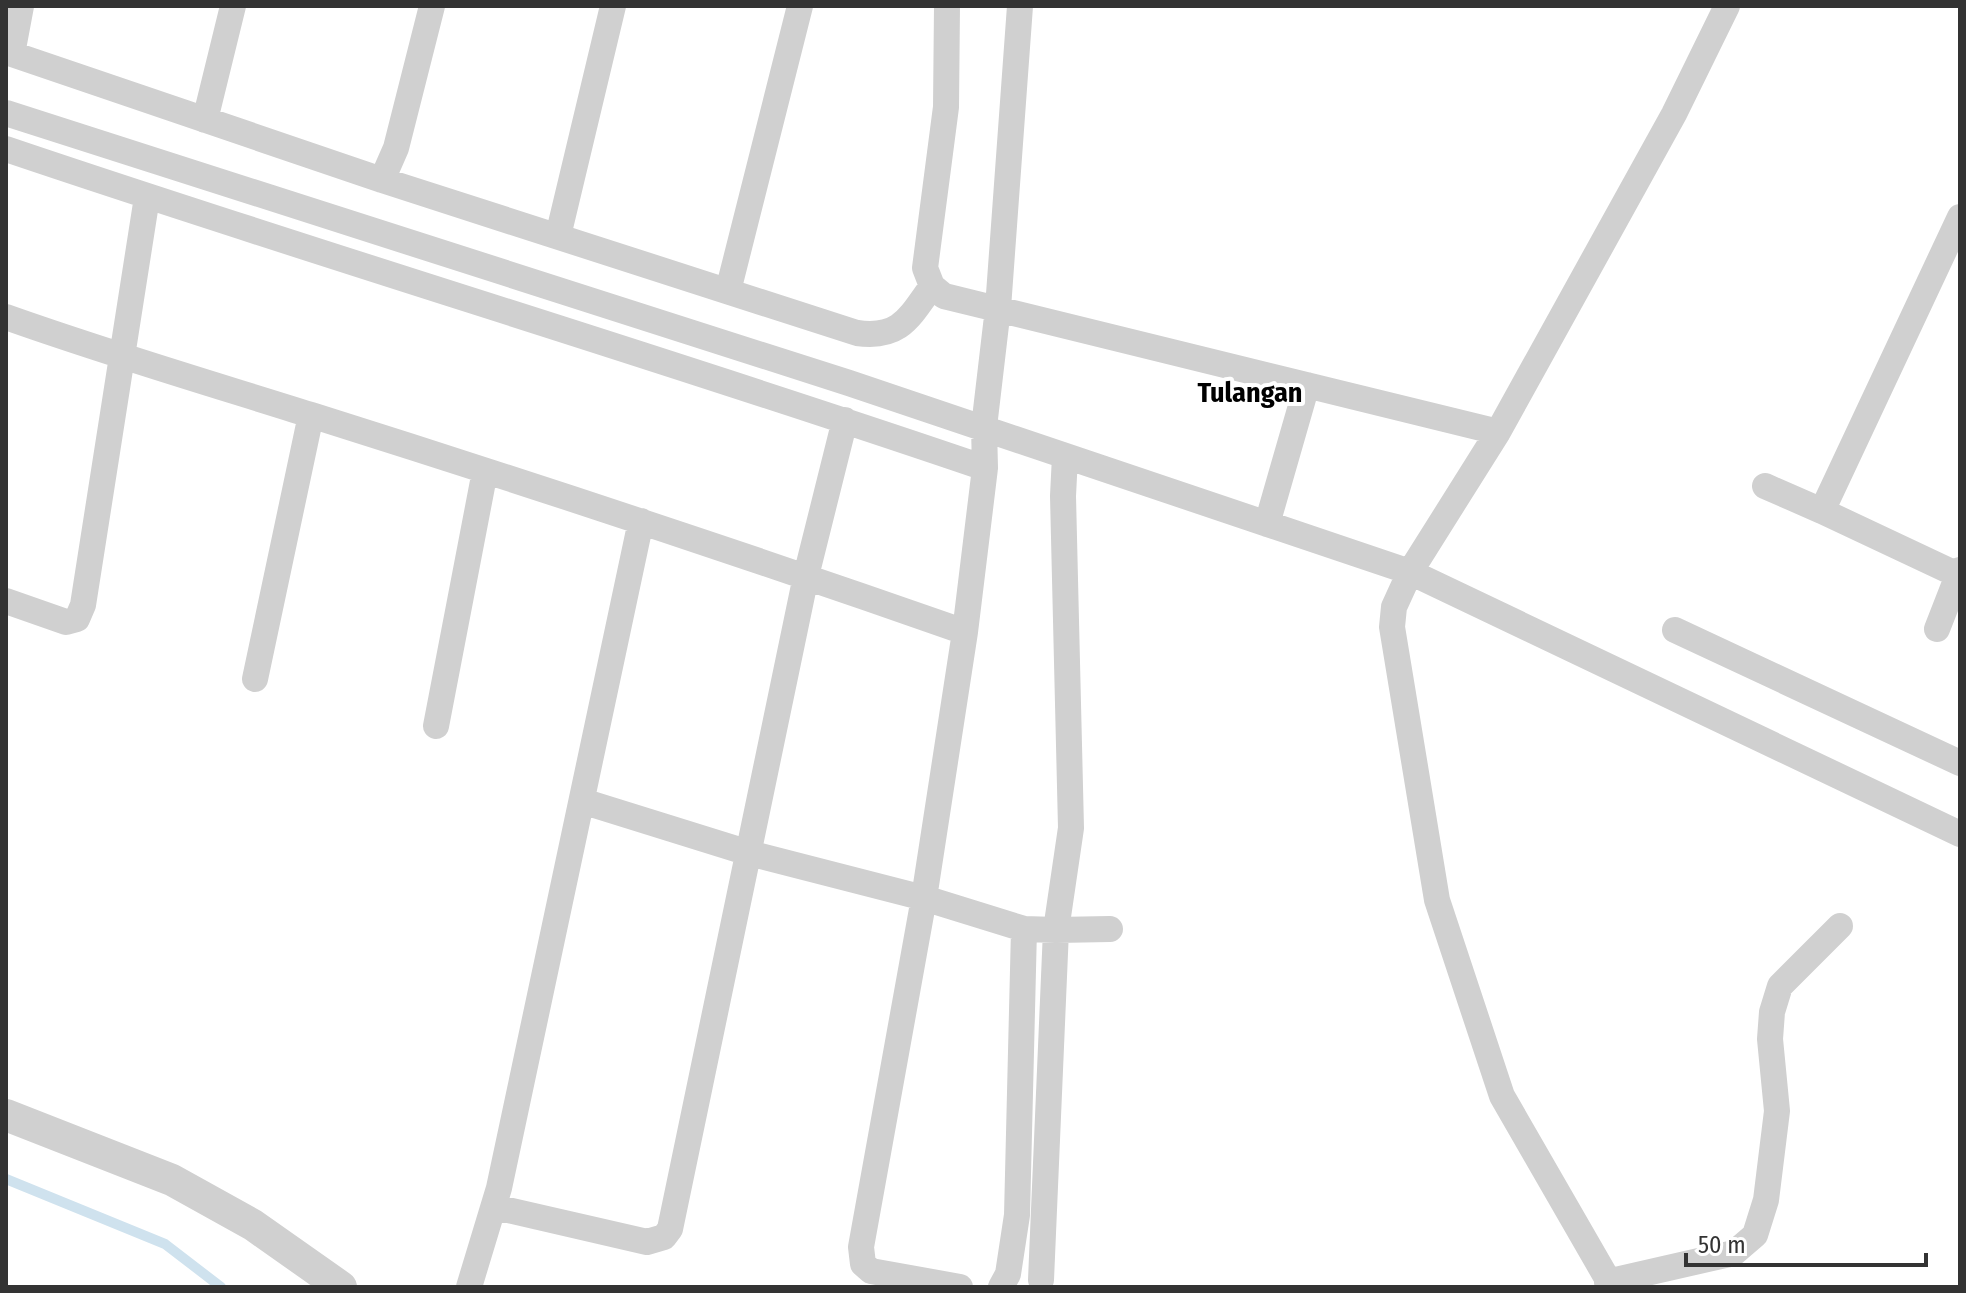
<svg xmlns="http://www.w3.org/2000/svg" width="1966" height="1293" font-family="'Fira Sans Condensed',sans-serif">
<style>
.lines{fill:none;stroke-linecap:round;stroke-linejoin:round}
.stream{stroke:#cfe2ee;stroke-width:10}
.minor{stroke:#d0d0d0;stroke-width:26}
.tertiary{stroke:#d0d0d0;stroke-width:32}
.labels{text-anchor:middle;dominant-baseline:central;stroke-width:8;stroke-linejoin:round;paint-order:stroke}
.quarter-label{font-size:28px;font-weight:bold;fill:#000;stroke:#fff}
</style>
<rect width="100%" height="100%" fill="#fff"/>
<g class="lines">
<!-- stream -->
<path class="stream" d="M6,1179L165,1244L221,1287"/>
<!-- minor -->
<path class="minor" d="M432,6L396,148L382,180L857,333C900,339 909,318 932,286
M947,6L946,107L925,268L932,286L944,296L1498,432
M6,52L382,180
M12,54L21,6
M6,113L849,383L1410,572L1960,834
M205,120L233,6
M6,149C331,259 661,357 985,468
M558,236L613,6
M728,291L800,6
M6,317C107,353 209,383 311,415C530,484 748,556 965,632
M1765,486L1822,511L1958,575
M1822,511L1960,217
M1267,524L1307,385
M6,601L66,622L77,619L83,605L147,197
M1937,629L1960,570
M1675,630L1960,763
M255,679L311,415
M436,726L485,471
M582,801L749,853L924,898L1024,929L1017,1215L1008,1274L1001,1287
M1024,929L1056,930L1071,828L1063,496L1065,456
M495,1207L647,1242L664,1237L670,1229L806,576L845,420
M1041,1280L1056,930L1110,929
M1607,1282L1734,1253L1755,1235L1766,1200L1777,1111L1770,1039L1772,1012L1780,986L1840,926
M469,1287L499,1188L641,521
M960,1287L871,1271L863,1264L861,1247L924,898L965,632L985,468L984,427L998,308L1020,6
M1612,1287L1502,1096L1437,900L1392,627L1394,607L1410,572L1498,432L1674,114L1727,6"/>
<!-- tertiary -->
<path class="tertiary" d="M6,1115L172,1180L253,1225L341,1287"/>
</g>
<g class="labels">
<!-- quarter labels -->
<g class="quarter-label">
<text x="1250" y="392">Tulangan</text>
</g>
</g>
<!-- border -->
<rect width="1966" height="1293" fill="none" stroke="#333333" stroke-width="16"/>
<!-- scale -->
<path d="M1686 1253v12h240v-12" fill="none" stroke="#333333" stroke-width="4"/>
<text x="1698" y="1253" font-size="24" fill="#333333" stroke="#ffffff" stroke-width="6" paint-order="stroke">50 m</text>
</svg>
